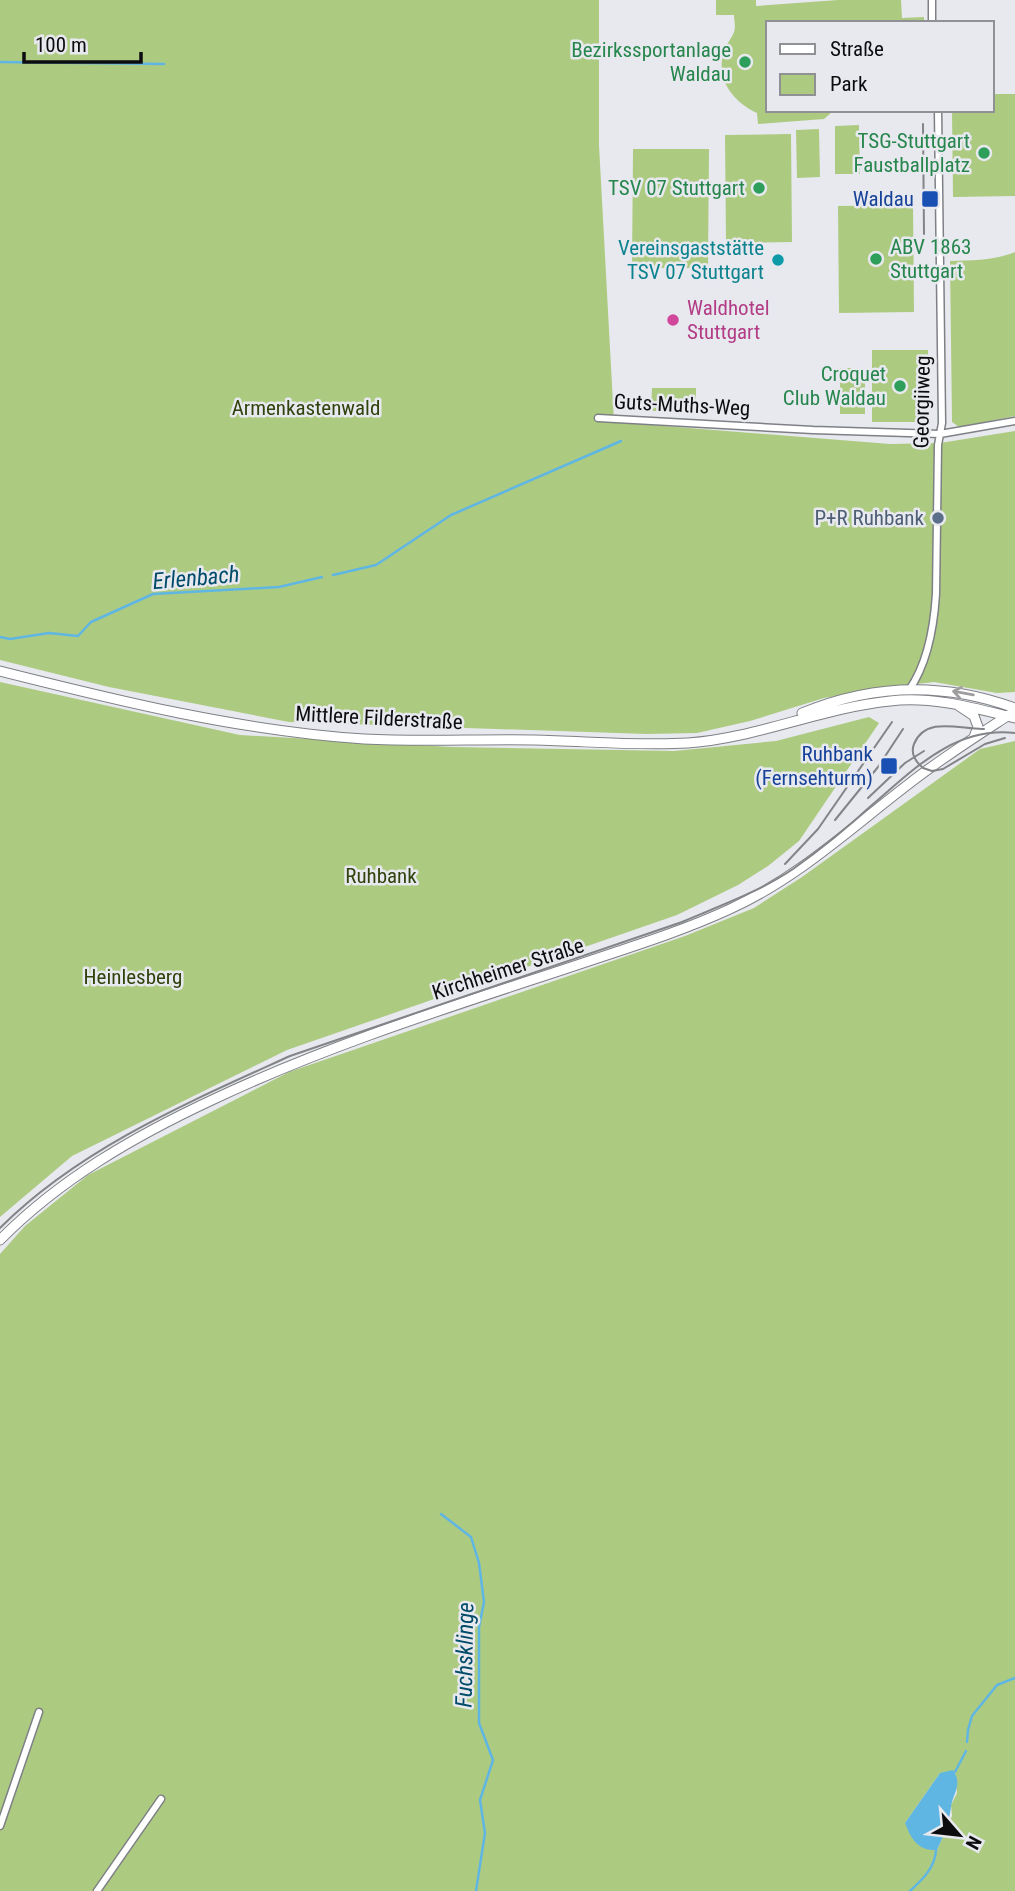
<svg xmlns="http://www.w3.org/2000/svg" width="1015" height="1891" font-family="'Roboto Condensed',sans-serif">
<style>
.green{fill:#adca81;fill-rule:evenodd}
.water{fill:#60b6e3}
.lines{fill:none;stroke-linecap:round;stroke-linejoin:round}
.stream{stroke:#60b6e3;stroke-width:2.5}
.street-casing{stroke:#7e8085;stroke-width:9}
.secondary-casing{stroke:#7e8085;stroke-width:11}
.street{stroke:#fff;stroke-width:6}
.secondary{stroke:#fff;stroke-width:9}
.tram{stroke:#838488;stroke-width:2}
.oneway{stroke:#9e9e9f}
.leisure-dot{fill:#2e9e5b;stroke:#e7e9ef;stroke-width:2.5}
.transit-dot{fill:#1a4fb4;stroke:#e7e9ef;stroke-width:2.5}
.culture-dot{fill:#0f9aa8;stroke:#e7e9ef;stroke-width:2.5}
.hotel-dot{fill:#d1479c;stroke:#e7e9ef;stroke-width:2.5}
.service-dot{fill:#5c6f8a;stroke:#e7e9ef;stroke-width:2.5}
.labels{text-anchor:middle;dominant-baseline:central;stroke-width:5;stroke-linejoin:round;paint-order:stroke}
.leisure-label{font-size:21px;fill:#27864d;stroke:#e7e9ef;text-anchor:end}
.transit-label{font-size:21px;fill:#164399;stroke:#e7e9ef;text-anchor:end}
.culture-label{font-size:21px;fill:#0d838f;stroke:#e7e9ef;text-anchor:end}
.hotel-label{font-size:21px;fill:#b23c85;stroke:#e7e9ef;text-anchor:start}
.street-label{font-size:21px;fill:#0c0c0e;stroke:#e7e9ef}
.park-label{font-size:21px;fill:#31430c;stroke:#e7e9ef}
.service-label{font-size:21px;fill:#4e5e75;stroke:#e7e9ef;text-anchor:end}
.water-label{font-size:23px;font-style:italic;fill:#004b69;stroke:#e7e9ef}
</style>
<rect width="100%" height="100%" fill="#e7e9ef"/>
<!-- green -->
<path class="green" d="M0,0H599V145L614,422L890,444L940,443L1015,431V692L997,693L934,682L899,686L824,698L750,721L697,733L646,734L289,722L109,687L0,660Z
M716,0H756V6L838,0H901L902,18L924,17V23H768V110H853L832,112L824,119L758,124L757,113C733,102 715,79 724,51C726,44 732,38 734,32C736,27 734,20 734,15H716Z
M992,94H1015V196L953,197L952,110H992Z
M859,125L860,174H835V126Z
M819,129L820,177L797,178L796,130Z
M791,134L792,242L726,243L725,135Z
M633,149H709L708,268H632Z
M913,205L914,312L839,313L838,206Z
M1015,252V416L959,427L952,422L950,261C973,260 993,261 1015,252Z
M872,350H928V422H872Z
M840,368H865V414H840Z
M652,388H696V411H651Z
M0,682L240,735L452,747L674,751L776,741L869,717L879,723L799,841L768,866L738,885L677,915L287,1050L72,1156L0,1217Z
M1015,741V1891H0V1254L25,1226L88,1175L289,1072L685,936L754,908L802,877L980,749ZM955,1772L957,1793L951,1805L952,1816L937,1850L905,1823L940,1773Z"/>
<!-- water -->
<path class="water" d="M953,1770C963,1785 953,1793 951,1807C949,1823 944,1835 937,1850C918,1851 911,1839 905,1823L940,1773Z"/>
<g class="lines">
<!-- stream -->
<path class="stream" d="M0,62L164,64
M333,575L376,565L451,515L621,441
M0,637L10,639L49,633L78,636L91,622L153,594L279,587L322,577
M441,1514L471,1537L479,1563L484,1602L479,1627V1723L493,1760L480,1800L485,1833L476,1891
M967,1742L968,1730L972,1716L997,1685L1015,1678
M955,1772L966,1751
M910,1891C922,1880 935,1868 936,1850"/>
<!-- street casing -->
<g class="street-casing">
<path id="street" d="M932,0V23
M598,418L813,430L940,434L1015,421
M909,690C928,663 934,626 936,594L938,445L942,423L938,110
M0,1826L39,1712
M97,1891L161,1799"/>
</g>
<!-- secondary casing -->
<g class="secondary-casing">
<path id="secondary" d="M0,671C119,701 241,731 364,739C421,742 478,739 534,740C585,741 637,746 688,743C757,738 821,708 890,701C933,696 974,708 1015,718
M959,706L974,716L978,727L974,737
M802,713C872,684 944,682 1015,708
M0,1240C60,1179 135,1136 212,1100C328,1045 450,1007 571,967C624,949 678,933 730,909C798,878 851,828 910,783C943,757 980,734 1015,711"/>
</g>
<!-- street -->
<use href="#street" class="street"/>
<!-- secondary -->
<use href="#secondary" class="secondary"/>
<!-- tram -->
<path class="tram" d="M923,124L924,234
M984,729C962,730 926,715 914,744C910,754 916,762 923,768L932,771L943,769L985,744L1005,738
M868,798L905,763L924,751
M835,820L878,767L903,729
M785,864L818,829L892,722
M0,1228C80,1148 189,1102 290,1056L682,922C719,906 759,892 793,869C821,849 847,828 872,805C914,769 955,726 1015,733"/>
</g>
<!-- one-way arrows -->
<defs><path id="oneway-shaft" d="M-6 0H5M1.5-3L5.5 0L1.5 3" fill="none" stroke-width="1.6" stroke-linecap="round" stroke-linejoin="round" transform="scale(1.75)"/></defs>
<use class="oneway" href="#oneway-shaft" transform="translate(963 693) rotate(-170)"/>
<!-- markers -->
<g class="leisure-dot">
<circle cx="745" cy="62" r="7"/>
<circle cx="984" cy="153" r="7"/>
<circle cx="759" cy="188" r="7"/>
<circle cx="876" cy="259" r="7"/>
<circle cx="900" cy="386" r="7"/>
</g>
<g class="transit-dot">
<rect x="921" y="190" width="18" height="18" rx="3.5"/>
<rect x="880" y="757" width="18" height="18" rx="3.5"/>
</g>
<circle class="culture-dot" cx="778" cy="260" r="7"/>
<circle class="hotel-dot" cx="673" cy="320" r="7"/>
<circle class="service-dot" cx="938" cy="518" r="7"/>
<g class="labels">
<!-- leisure labels -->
<g class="leisure-label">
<text x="731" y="50">Bezirkssportanlage<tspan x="731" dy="24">Waldau</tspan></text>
<text x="970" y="141">TSG-Stuttgart<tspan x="970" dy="24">Faustballplatz</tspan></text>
<text x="745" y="188">TSV 07 Stuttgart</text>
<text x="890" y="247" text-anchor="start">ABV 1863<tspan x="890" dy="24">Stuttgart</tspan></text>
<text x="886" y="374">Croquet<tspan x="886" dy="24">Club Waldau</tspan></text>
</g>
<!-- transit labels -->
<g class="transit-label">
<text x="914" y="199">Waldau</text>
<text x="873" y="754">Ruhbank<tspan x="873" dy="24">(Fernsehturm)</tspan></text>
</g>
<!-- culture labels -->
<g class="culture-label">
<text x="764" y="248">Vereinsgaststätte<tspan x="764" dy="24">TSV 07 Stuttgart</tspan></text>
</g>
<!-- hotel labels -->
<g class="hotel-label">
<text x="687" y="308">Waldhotel<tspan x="687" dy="24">Stuttgart</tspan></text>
</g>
<!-- street labels -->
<g class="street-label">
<text transform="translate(922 402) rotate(-89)">Georgiiweg</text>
<text transform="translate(682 405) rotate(3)">Guts-Muths-Weg</text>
<text transform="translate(379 718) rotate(3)">Mittlere Filderstraße</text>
<text transform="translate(508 969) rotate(-18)">Kirchheimer Straße</text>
</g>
<!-- park labels -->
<g class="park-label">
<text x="306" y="408">Armenkastenwald</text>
<text x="381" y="876">Ruhbank</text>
<text x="133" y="977">Heinlesberg</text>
</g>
<!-- service labels -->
<g class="service-label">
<text x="924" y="518">P+R Ruhbank</text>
</g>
<!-- water labels -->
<g class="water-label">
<text transform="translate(196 578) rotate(-5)">Erlenbach</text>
<text transform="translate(465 1655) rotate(-89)">Fuchsklinge</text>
</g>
</g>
<!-- legend -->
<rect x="766" y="21" width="228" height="91" fill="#e7e9ef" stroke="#8f9195" stroke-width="2"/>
<rect x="780" y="44" width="35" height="10" fill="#ffffff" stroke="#8f9195" stroke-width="2"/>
<text x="830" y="56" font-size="21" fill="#0c0c0e">Straße</text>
<rect x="780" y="74" width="35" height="21" fill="#adca81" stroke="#8f9195" stroke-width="2"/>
<text x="830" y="91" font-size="21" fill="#0c0c0e">Park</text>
<!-- north arrow -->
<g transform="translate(959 1835) rotate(118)" stroke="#e7e9ef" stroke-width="5" paint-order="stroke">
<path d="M0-5L12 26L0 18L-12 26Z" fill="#0c0c0e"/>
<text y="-10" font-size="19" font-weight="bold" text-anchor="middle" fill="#0c0c0e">N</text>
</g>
<!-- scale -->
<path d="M24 52v10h117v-10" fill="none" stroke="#0c0c0e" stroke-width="3.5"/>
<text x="35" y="52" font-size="21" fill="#0c0c0e" stroke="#e7e9ef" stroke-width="5" paint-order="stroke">100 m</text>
</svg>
